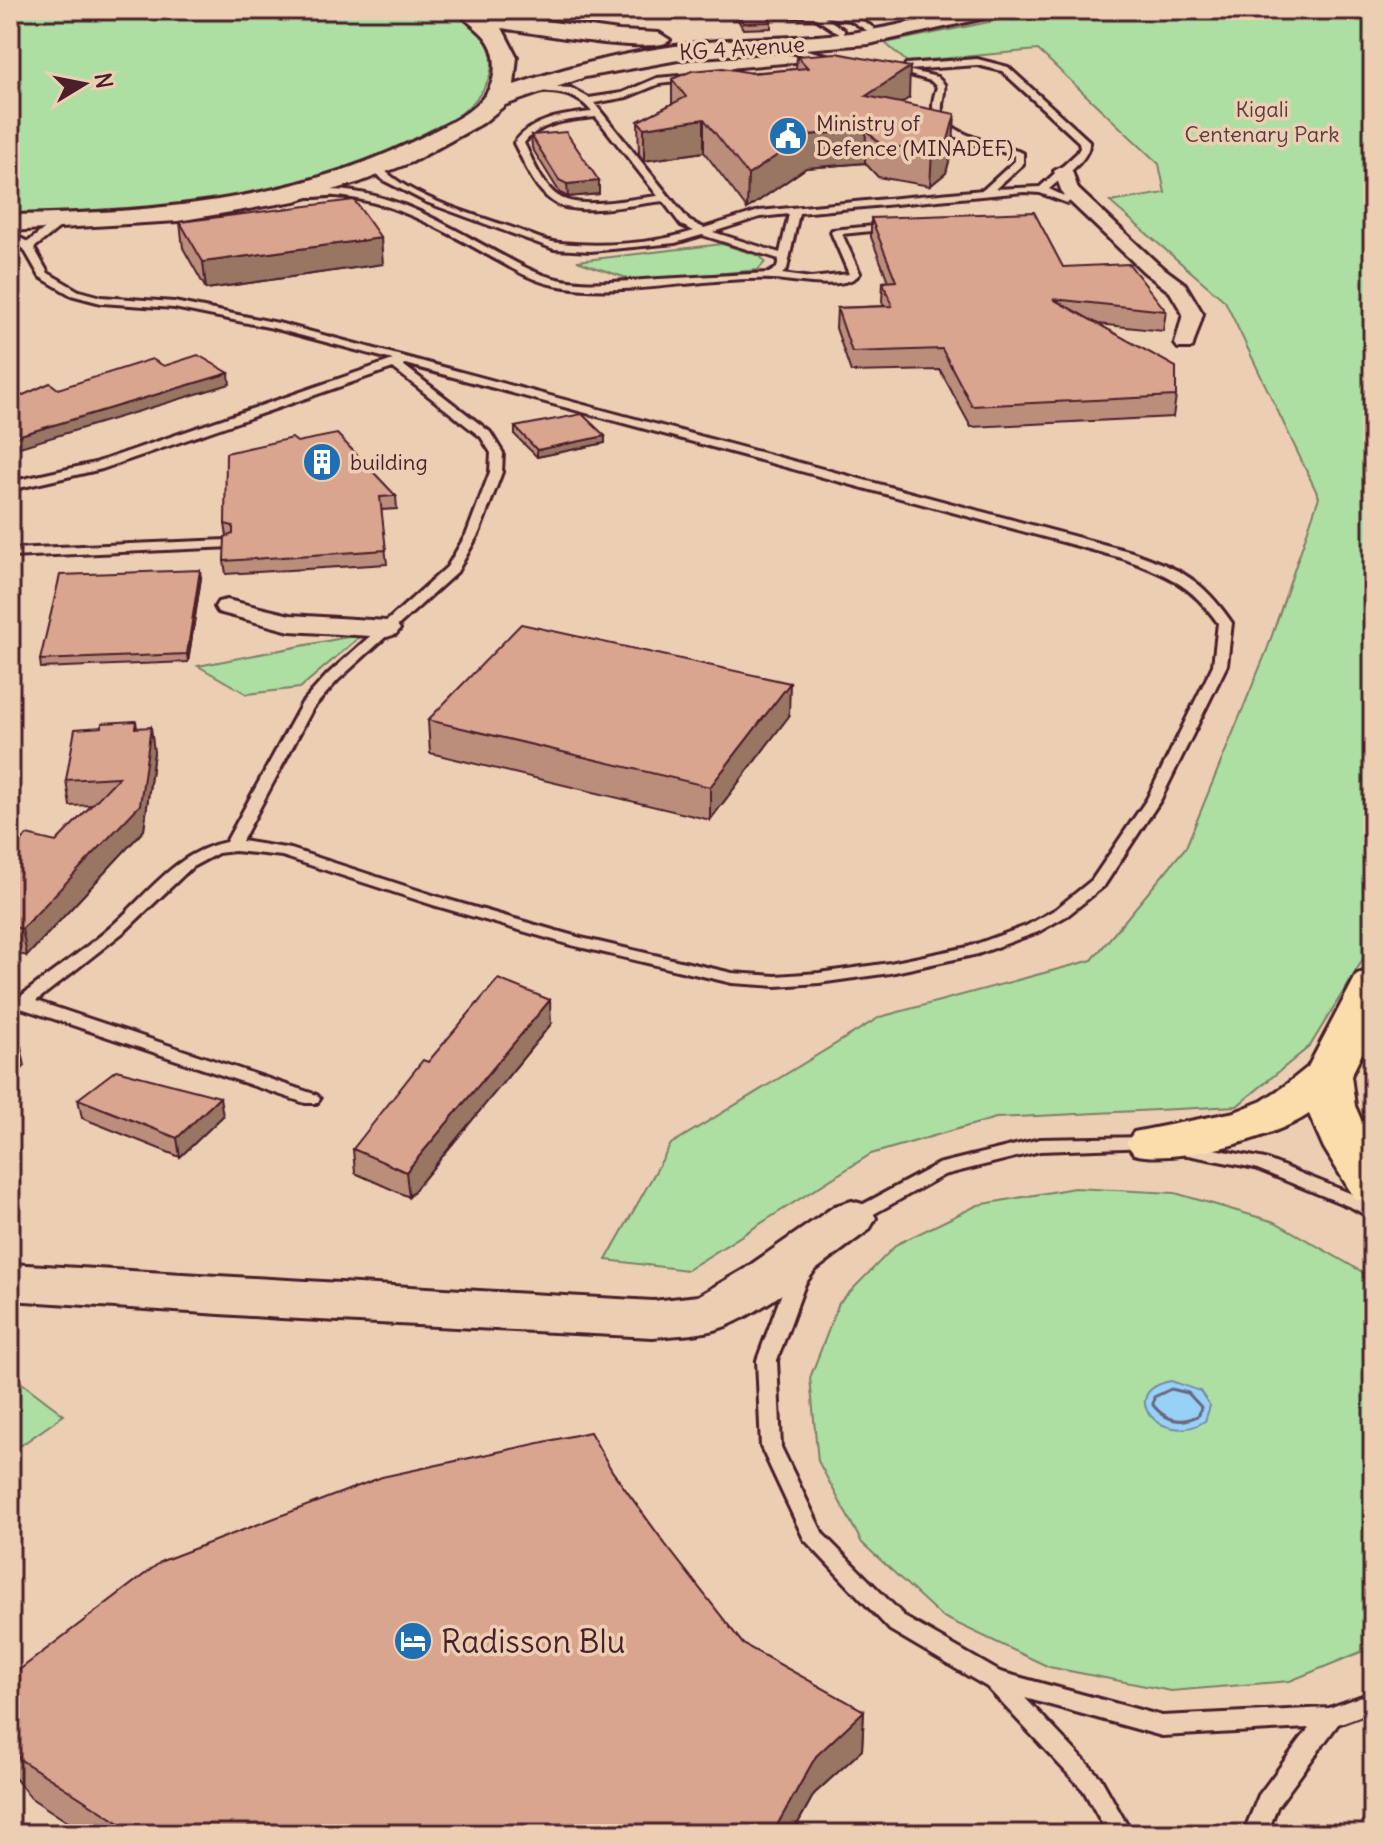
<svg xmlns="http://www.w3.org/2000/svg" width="1383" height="1844" font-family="Delius,sans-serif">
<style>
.green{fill:#acdfa1;stroke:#7b7f66;stroke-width:2}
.water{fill:#97d1f7;stroke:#788aa5;stroke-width:2}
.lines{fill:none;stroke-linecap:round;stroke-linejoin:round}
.shore{stroke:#69667d;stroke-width:3}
.service-casing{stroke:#4a1f2b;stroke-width:6}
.minor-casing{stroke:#4a1f2b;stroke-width:6}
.secondary-casing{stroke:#4a1f2b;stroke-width:6}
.primary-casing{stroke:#4a1f2b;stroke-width:6}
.service{fill:#eccfb3;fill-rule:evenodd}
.minor{fill:#eccfb3;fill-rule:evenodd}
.secondary{fill:#eccfb3;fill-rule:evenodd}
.primary{fill:#faddab;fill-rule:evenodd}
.wall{fill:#bb8e7b;stroke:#4a1f2b;stroke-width:2}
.shaded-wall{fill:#997464;stroke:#4a1f2b;stroke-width:2}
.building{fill:#daa58f;stroke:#4a1f2b;stroke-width:2}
.labels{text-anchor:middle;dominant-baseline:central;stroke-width:7;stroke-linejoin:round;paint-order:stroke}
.far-street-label{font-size:22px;fill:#4a1f2b;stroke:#eccfb3}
.far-park-label{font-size:22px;fill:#593c3d;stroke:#eccfb3}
.far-poi-label{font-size:22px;fill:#4a1f2b;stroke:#eccfb3;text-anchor:start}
.near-poi-label{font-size:32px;fill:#4a1f2b;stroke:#eccfb3;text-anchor:start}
</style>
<rect width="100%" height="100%" fill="#eccfb3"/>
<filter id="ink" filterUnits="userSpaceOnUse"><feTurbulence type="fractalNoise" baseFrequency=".0125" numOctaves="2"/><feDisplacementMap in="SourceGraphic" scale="16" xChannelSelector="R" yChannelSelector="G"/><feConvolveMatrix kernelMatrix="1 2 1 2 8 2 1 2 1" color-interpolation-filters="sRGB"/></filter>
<g filter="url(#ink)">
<!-- green -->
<path class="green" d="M10,10H448C473,23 500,45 490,75C463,157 240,200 162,209C112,215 61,215 10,217Z
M1024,10H1373V943L1310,1046L1237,1106L996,1118L871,1154L687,1270L606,1260L671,1144L880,1017L1092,960L1186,847L1267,650L1319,497L1225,301L1110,202L1165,193L1159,164L1038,50L907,62L885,43L994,21Z
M722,244L760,256L765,262L758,270L635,281L577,261Z
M363,634L300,688L247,694L198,666Z
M1074,1188L1175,1193L1275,1222L1373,1278V1647L1290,1681L1171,1691L1049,1667L941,1616L862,1543L818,1461L810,1378L839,1303L897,1244L978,1205Z
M10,1374L64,1415L10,1453Z"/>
<!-- water -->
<path class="water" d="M1171,1381L1200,1391L1210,1406L1205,1421C1162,1449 1114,1392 1171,1381Z"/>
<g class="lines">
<!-- shore -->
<path class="shore" d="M1171,1389L1188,1393L1201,1407L1199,1415C1181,1425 1166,1421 1153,1405L1154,1397Z"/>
<!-- service casing -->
<g class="service-casing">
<path id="service" d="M598,10L841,13L856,16L875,29L868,31L850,20L825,17L844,30V34L841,35L814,17L602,12Z
M774,42L835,57L836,59L832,62L771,47L770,45Z
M977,59L1008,67L1089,141C1091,160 1062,177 1049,189L1072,200L1067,203L1040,193L1024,192L799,213L787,269L782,274L811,278L849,274L831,232L832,230L895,224V228L891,229L842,234L860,273C847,292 794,280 773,279C703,276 622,299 554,285C530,280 508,266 488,255C456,237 423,219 389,207C372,202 353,197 335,196C324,195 310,200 300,194C307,190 315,191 323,190C401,187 466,240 533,271C572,289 618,281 659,279C696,277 733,275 769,273L777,268L779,259L702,235L675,243L591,251L554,249L426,202L383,180L372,168L380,166C410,198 472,214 513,228C528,233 544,242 560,243C602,247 653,244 694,231L681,225L663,201C634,204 575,218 552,201C533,187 524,162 514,143C533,118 563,115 592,112C575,90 552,92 527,91L523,88L524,86L571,88L589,98L622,93L657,78L690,75L693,76V80L659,84L627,97L594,103L689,221L704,228L759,211L983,190L1015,161V156C990,146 933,142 933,105C933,99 935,93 937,87L931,81L886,68L890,65L903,69L906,64ZM977,65L1002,71L1079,142L1080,148L1077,153L1040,187L995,189L1023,164V153C1004,145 951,137 943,115C939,105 946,94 944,84L937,77L907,70ZM596,117L658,196C633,198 578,211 558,196C541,184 533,161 524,143C541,121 570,120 596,117ZM789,214L780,253L713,232L760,217Z
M818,63L821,64V68L729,77L725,74L729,71Z
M66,219L70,220V224L61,226L34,248L48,273L79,291L101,297L174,302L278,323L1132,552C1181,570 1201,578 1232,623L1227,665L1161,799L1104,886L1068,915L1038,932L978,954L890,973L819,983L776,986L732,983L571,945L433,905L282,856L235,851L218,853L192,867L126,930L36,1001L317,1095L320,1099L317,1103H305L21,1008L10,1006V996L20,997C51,972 84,951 113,925C149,893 176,852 226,842L302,703L328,674L447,567L467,533L490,472L491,453L481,437L393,368L102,469L10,490V482L95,463L393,360L273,328L174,308L101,303L71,295L40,277L24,249L10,240V233L28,242L54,221ZM405,364L1122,558C1166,574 1191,584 1218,623L1213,665L1147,799L1092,880L1056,909L1026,926L968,947L890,963L819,973L776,976L732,973L581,938L445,899L291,849L242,841L313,708L338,680L457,572L479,533L502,472L503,453L490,432L403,365Z
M227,540L232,541V547L10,557V549Z
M1147,1137L1153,1139L1156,1143L1153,1147L1040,1151L944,1175L861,1221H847L845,1217L847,1213L938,1164L1040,1139Z
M1178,1142L1265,1159L1367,1200L1373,1204V1219L1353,1208L1255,1168L1172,1152L1169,1148L1172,1144Z
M806,1263L813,1265L815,1270L805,1284L777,1360L781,1447L823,1534L906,1618L1000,1672L1162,1716L1329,1708L1373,1692V1711L1338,1724L1277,1807L1267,1834H1243L1259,1795L1309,1728L1162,1736L1025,1698L1100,1777L1132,1834H1108L1084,1791L987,1687L890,1630L804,1539L761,1447L757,1360L786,1282L799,1265Z"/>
</g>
<!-- minor casing -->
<g class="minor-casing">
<path id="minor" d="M1063,166L1072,171L1078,189L1158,264L1185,284L1203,314L1192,348H1178L1175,344L1183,314L1170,292L1144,272L1063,195L1054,171Z
M227,600L290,615L387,621L396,624L400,629L396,634L387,637L290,631L218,612L215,607L218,602Z"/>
</g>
<!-- secondary casing -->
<g class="secondary-casing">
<path id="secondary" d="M457,10H482L487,13L619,31L659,33L670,40C658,56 528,32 502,28L517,57L514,85C583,61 655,46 728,40C769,37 810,38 850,33C901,27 950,10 1001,10L998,15L869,44L689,58L585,77L505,105L483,123L412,162L360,182L295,201L178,221L10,231V215C154,213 300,201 430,133C462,117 501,99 494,56C490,33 470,27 457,10Z
M852,1201L869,1206L876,1218L869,1230C827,1260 773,1306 726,1326C704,1335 677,1335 653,1337L281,1318L10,1300V1264L653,1301L698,1296L743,1270L835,1206Z"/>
</g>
<!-- primary casing -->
<g class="primary-casing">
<path id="primary" d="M1373,970V1031L1351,1076L1355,1106L1373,1147V1204L1355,1199L1324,1148L1309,1114C1274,1138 1174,1165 1134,1154L1126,1143L1134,1132L1235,1112L1262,1101L1283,1087L1308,1067L1357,974Z"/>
</g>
<!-- service -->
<use href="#service" class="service"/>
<!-- minor -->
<use href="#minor" class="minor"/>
<!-- secondary -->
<use href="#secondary" class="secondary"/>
<!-- primary -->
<use href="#primary" class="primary"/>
</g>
<!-- wall -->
<path class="wall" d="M737,12L771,22V28L743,29L737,18Z
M797,56L909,98L901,103L953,146L946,173L930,186L878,177L865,163L806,168L747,209L704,152L644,161L639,154L638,121L672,104V79L796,69Z
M531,135L599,181V194L568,197L560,193L532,148Z
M871,218L1063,267L1166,311L1163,331L1098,324L1176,396L1173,417L971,427L940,370L851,372L836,328L837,308L884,306L882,302L883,282L888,281L871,237Z
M180,222L383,264L206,289L183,248Z
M515,427L605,436V443L537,457L515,435Z
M297,442L396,496L397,509L381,510L387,564L226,574L224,561L227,536L225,524Z
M201,578L188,662L41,668L40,660Z
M789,716L710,820L430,753L428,720Z
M136,721L137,728L154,752L144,830L27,956L10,952V852L56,842L92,805L70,806L66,780L102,727Z
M551,1024L409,1197L355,1173L353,1149L428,1062Z
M78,1099L223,1116L180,1157L82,1118Z
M612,1471L665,1544L743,1644L864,1711L862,1750L814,1794L792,1834H86L31,1798L10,1772V1677Z"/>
<!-- shaded-wall -->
<path class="shaded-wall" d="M910,67L909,98L864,128L866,96Z
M955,114L953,146L946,173L930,186L932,152Z
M704,119V152L644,161V128Z
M866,130L865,163L806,168L747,209L748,175L807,135Z
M599,181V194L568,197L567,184Z
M381,238L383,264L206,289L203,262Z
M229,373L230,384L10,450V438Z
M605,436V443L537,457V450Z
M200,570L201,578L188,662L187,654Z
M790,683L789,716L710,820V787Z
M151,727L154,752L144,830L27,956L22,929Z
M550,1000L551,1024L409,1197L406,1172Z
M21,1047L25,1066L10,1082V1059Z
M220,1097L223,1116L180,1157L177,1138Z
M864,1711L862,1750L814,1794L792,1834H772L816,1756Z"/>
<!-- building -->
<path class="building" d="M737,12L767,13L771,22L743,23Z
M836,53L910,67L866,96L955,114L948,140L932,152L880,144L866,130L807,135L748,175L704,119L644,128L638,121L686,97L672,79L692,71L723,68L752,73L808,68L797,56Z
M566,132L599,181L567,184L559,180L531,135Z
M354,200L381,238L203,262L180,222Z
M1034,212L1063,267L1129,264L1166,311L1053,299L1176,367V396L972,406L942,349L852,352L837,308L892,306L883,282L896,281L871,218Z
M198,355L229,373L10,438V401L50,383L58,389L152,359L164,366Z
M582,414L605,436L537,450L515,427Z
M337,434L396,496L380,497L386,550L224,561L225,537L233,534V526L225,524L226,453L292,438L297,442Z
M200,570L187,654L40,660L60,575Z
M521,624L790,683L710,787L428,720Z
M136,721L135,728L151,727L140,805L22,929L10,926V852L27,835L56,842L119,777L66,780L75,729L102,727V723Z
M498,979L550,1000L406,1172L353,1149L423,1060L428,1062Z
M10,1043L21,1047L10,1059Z
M116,1070L220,1097L177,1138L78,1099Z
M590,1432L612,1471L665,1544L743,1644L864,1711L816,1756L772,1834H137L21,1760L10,1746V1677L162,1561L382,1477Z"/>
</g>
<!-- icons -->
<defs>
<g id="civic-disc" transform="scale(2)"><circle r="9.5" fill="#1f6fb2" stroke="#eccfb3"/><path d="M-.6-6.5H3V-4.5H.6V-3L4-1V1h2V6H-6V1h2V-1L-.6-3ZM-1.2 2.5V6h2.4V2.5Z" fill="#fff"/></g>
<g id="building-disc" transform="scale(2)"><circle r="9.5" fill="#1f6fb2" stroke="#eccfb3"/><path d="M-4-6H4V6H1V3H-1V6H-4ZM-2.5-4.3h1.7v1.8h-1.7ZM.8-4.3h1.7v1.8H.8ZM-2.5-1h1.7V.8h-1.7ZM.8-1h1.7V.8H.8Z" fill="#fff"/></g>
<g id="hotel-disc" transform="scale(2)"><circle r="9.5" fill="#1f6fb2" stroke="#eccfb3"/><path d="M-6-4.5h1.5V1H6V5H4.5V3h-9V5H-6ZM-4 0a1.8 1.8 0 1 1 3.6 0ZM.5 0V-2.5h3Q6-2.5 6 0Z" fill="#fff"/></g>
</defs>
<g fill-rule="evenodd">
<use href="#civic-disc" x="788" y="136"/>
<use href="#building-disc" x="322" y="462"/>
<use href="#hotel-disc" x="413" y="1641"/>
</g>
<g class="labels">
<!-- far-street labels -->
<g class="far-street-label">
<text transform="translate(742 48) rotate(-4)">KG 4 Avenue</text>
</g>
<!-- far-park labels -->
<g class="far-park-label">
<text x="1262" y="109">Kigali<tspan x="1262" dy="25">Centenary Park</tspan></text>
</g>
<!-- far-poi labels -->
<g class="far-poi-label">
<text x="816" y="123">Ministry of<tspan x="816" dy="25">Defence (MINADEF)</tspan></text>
<text x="350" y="462">building</text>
</g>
<!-- near-poi labels -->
<g class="near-poi-label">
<text x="441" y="1641">Radisson Blu</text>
</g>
</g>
<!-- margin -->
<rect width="1383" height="1844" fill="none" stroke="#eccfb3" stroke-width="40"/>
<rect x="20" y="20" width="1343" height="1804" fill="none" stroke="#4a1f2b" stroke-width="3" filter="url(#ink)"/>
<!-- north arrow -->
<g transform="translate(84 84) rotate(80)" stroke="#eccfb3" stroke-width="6" paint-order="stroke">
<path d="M0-6L14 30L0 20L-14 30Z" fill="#4a1f2b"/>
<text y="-12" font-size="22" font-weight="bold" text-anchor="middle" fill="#4a1f2b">N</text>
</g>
</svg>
